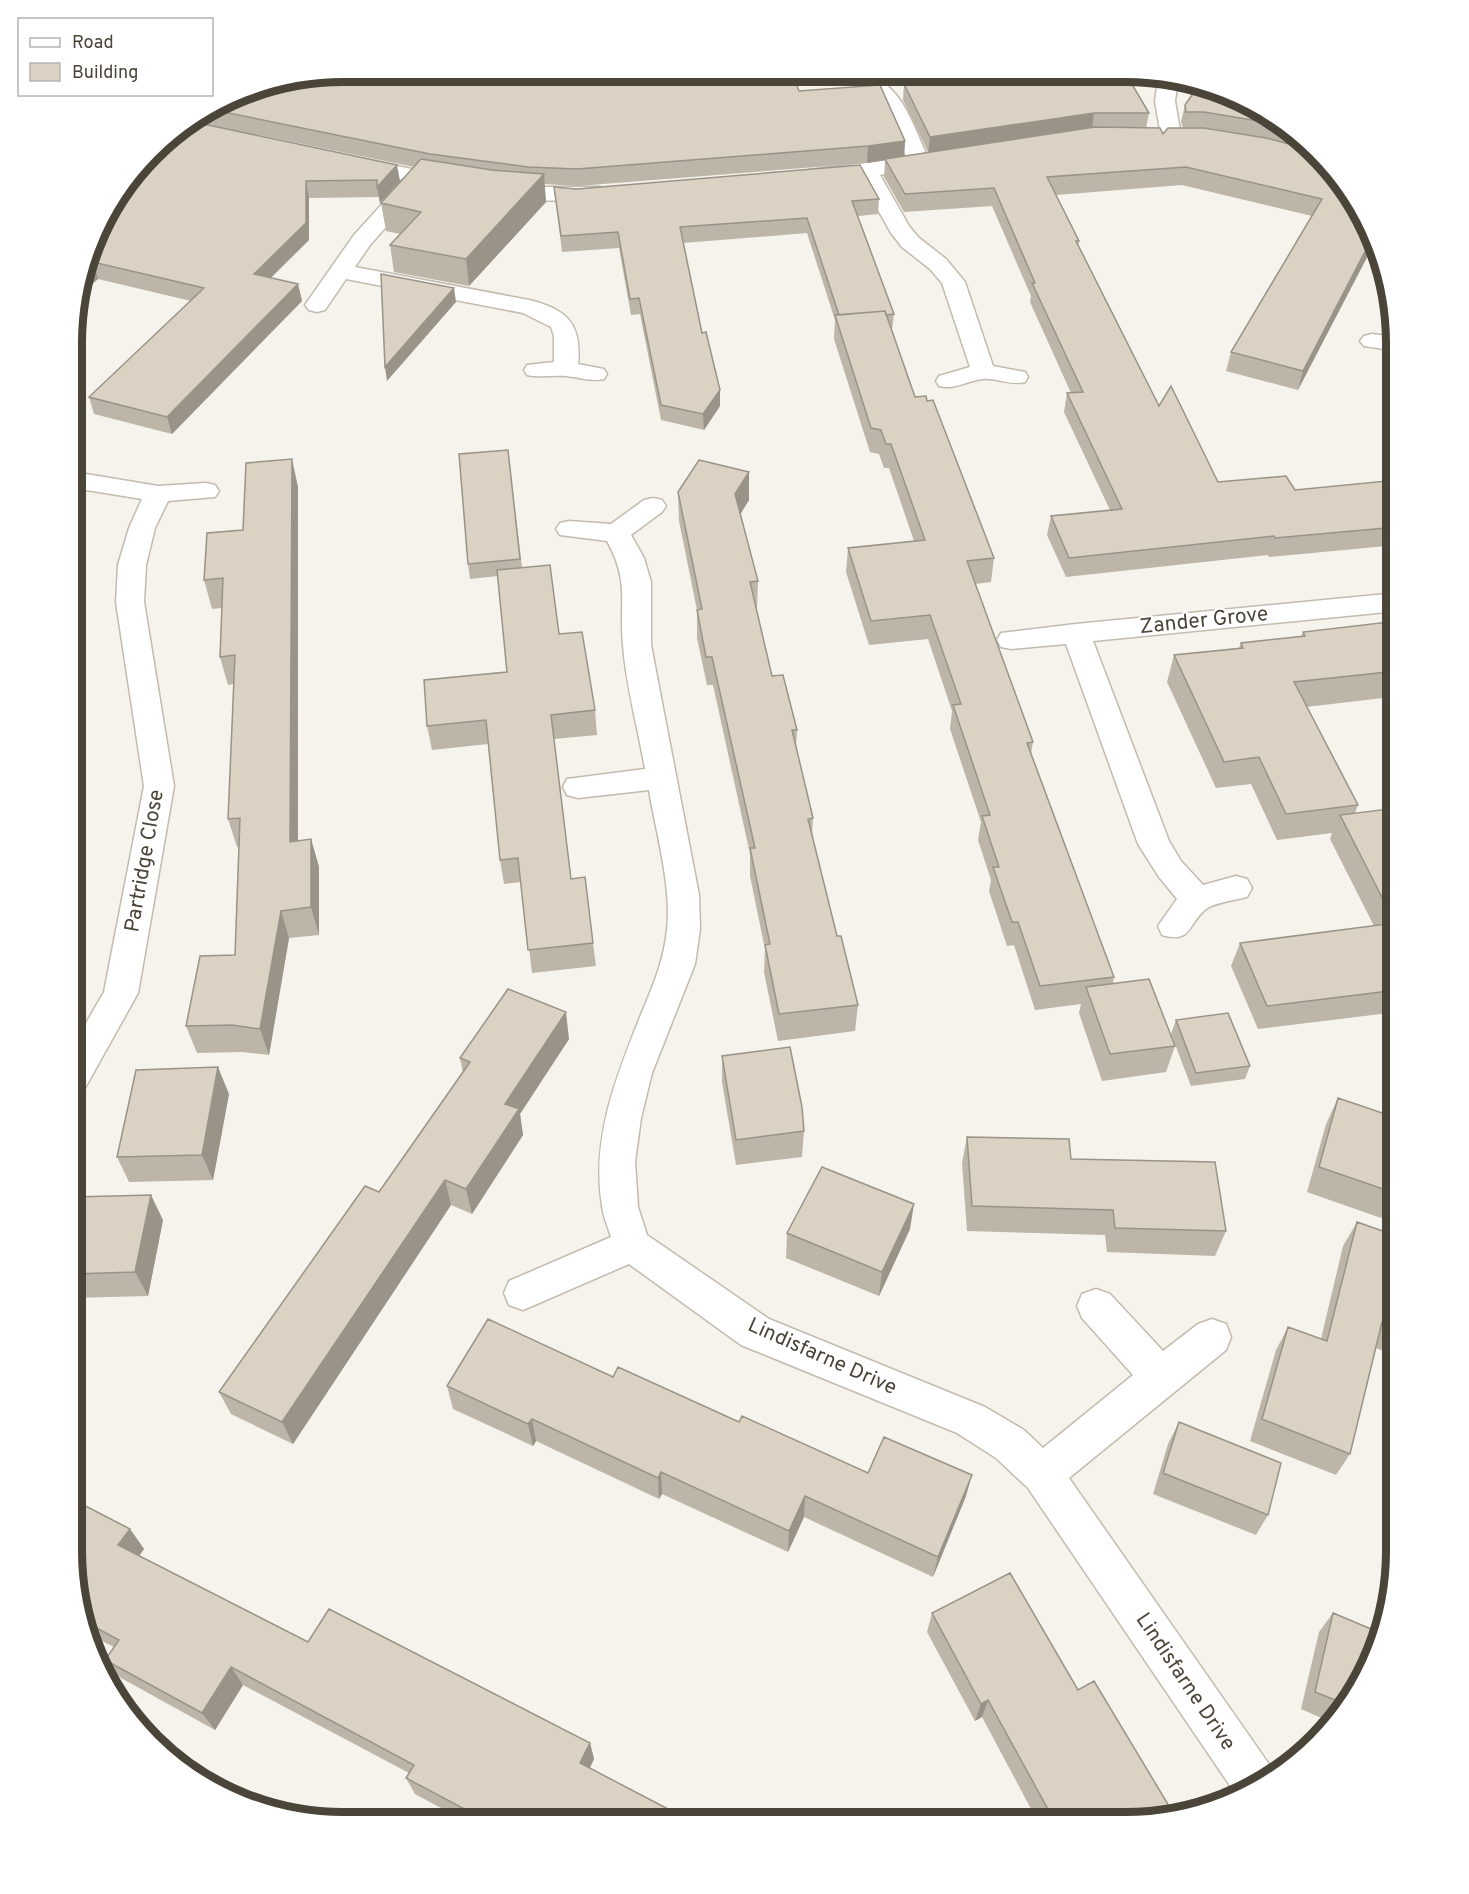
<svg xmlns="http://www.w3.org/2000/svg" width="1469" height="1894" font-family="Overpass,sans-serif">
<style>
.lines{fill:none;stroke-linecap:round;stroke-linejoin:round}
.street-casing{stroke:#c2bbae;stroke-width:3}
.street{fill:#fff;fill-rule:evenodd}
.wall{fill:#bcb5a8}
.shaded-wall{fill:#999388}
.building{fill:#dbd2c3;stroke:#999388;stroke-width:1.5}
.labels{text-anchor:middle;dominant-baseline:central;stroke-width:4.5;stroke-linejoin:round;paint-order:stroke}
.street-label{font-size:21px;fill:#4b4439;stroke:#fff}
.rim{fill:none;stroke:#4b4439;stroke-width:8}
</style>
<rect width="100%" height="100%" fill="#f6f3ec"/>
<g class="lines">
<!-- street casing -->
<g class="street-casing">
<path id="street" d="M834,73C843,73 854,72 863,74C902,83 911,122 927,155L937,157L941,161L937,165L930,167L880,175L909,226L918,237L946,259L965,282L993,366L1025,372L1028,377L1025,382C1010,386 996,377 982,379C967,381 955,390 939,386L936,381L939,376L970,367L942,283L930,269L902,247L891,233L860,178L817,181L809,180L806,175L809,170L817,169L907,158L879,97L875,93L837,77Z
M1159,74L1178,79L1175,101L1181,136L1178,140L1171,142L1164,140L1161,136L1155,101Z
M356,158L452,177L460,178L463,183L460,188L452,189L424,184L370,245L355,267L529,300C567,309 582,324 578,364L604,369L607,374L604,379C590,382 579,377 566,376C553,375 540,378 527,375L524,370L527,365L554,362V336L551,327L523,313L346,279L325,310L317,312L309,310L305,305L354,235L404,180L348,169L345,164L348,159Z
M500,185L536,187H598L606,188L609,193L606,198L598,199L536,201L492,196L489,191L492,186Z
M1372,334L1396,337L1397,351L1364,346L1360,341L1364,336Z
M74,472L158,486L206,483L215,485L219,491L215,497L168,501L155,528L146,565L144,602L174,786L138,993L85,1088L73,1092V1046L104,992L144,786L116,602L118,565L129,528L142,499L74,488Z
M653,498L662,500L666,506L662,512L631,535L644,558L651,582V645L699,895L700,929L695,964L652,1073L641,1118L635,1162L638,1207L647,1235L769,1319L985,1407L1024,1430L1043,1448L1133,1375L1082,1318L1077,1306L1082,1294L1096,1289L1110,1294L1163,1351L1198,1324L1212,1319L1226,1324L1231,1337L1226,1350L1069,1478L1273,1770L1275,1774L1246,1794L1237,1796L1028,1488L996,1458L957,1433L741,1345L629,1264L523,1310L509,1305L504,1293L509,1281L611,1237C608,1227 603,1216 602,1206C591,1140 616,1077 640,1017C652,988 664,961 667,930C672,887 656,833 649,790L578,798L567,795L563,787L567,779L645,769C638,728 626,686 623,645C619,601 630,583 607,541L560,535L556,529L560,523L569,521L611,524L644,500Z
M1397,593V611L1093,641L1169,841L1181,861L1203,885L1236,876L1247,879L1252,888L1247,897C1236,900 1216,902 1206,909C1188,923 1192,944 1162,935L1158,926L1177,899L1159,877L1138,844L1066,644L1011,649L1001,647L997,640L1001,633L1076,624Z"/>
</g>
<!-- street -->
<use href="#street" class="street"/>
</g>
<!-- wall -->
<path class="wall" d="M905,74H1126L1149,113L1146,128L1163,134L1183,128L1181,122L1185,105L1199,85L1291,128L1369,223L1298,390L1226,371L1231,352L1312,216L1182,185L1056,195L1079,241L1078,246L1159,406L1218,482L1295,490L1397,480V545L1269,557L1268,555L1066,577L1047,535L1051,516L1110,510L1064,412L1067,393H1071L1030,302L1031,296L992,206L904,212L884,177L885,160L867,163L578,186L544,184L546,202L469,286L394,272L390,245L400,234L386,231L381,203L414,167L195,122L256,87L799,91L905,141L904,156L928,152L903,100L904,84L910,83Z
M165,139L400,181L380,203L379,197L309,198V240L271,278L298,284L302,301L172,434L94,414L89,397L191,301L98,279L78,296L108,208Z
M554,187L577,189L879,199L878,214L858,216L894,314L892,330H891L915,397L994,558L991,582L975,584L1033,742L1031,753L1114,977L1113,983L1175,1046L1166,1072L1102,1081L1079,1013L1081,1004L1035,1010L1014,945L1007,946L989,891L991,880L978,840L981,822L950,729L952,711L928,639L869,645L846,572L848,548L914,541L889,468H884L879,454L870,452L834,339L835,320L807,233L683,243L702,333L720,406L704,430L661,420L640,314L631,315L619,248L562,252Z
M508,450L522,567L559,634L595,710L597,735L554,739L571,879L593,943L596,966L532,973L521,882L504,884L500,860L488,744L432,750L427,726L507,672L498,576L470,579L468,564Z
M298,487V841L311,839L319,867V935L289,938L269,1055L242,1052L197,1053L186,1026L235,955L239,847H237L228,819L234,684L228,685L220,657L222,608L212,609L204,580L243,530Z
M678,492L749,500L740,514L758,581L757,610L772,676L797,730L796,747L813,818L812,836L837,936L858,1005L855,1031L778,1041L764,972L765,949L750,876V854L713,685H707L697,638V610L679,521Z
M1397,621V700H1394L1392,697L1306,707L1358,805L1355,813L1397,808V1012L1258,1029L1231,966L1240,943L1374,926L1330,839L1332,833L1277,840L1251,784L1216,788L1167,682L1174,655L1239,648L1241,643L1301,637L1303,632Z
M1176,1020L1250,1066L1245,1079L1191,1086L1171,1034Z
M569,1039L520,1114L523,1135L472,1214L451,1205L293,1444L231,1414L219,1392L379,1192L463,1073L460,1058Z
M722,1056L804,1131L802,1157L736,1165L722,1082Z
M229,1094L213,1180L129,1182L117,1157Z
M1338,1098L1395,1193L1381,1218L1307,1192L1326,1124Z
M967,1137L1226,1231L1215,1256L1107,1252L1105,1235L967,1231L962,1163Z
M73,1197L163,1220L148,1296L72,1298Z
M1357,1222L1397,1236L1396,1356L1376,1348L1350,1454L1336,1475L1250,1441L1276,1350L1288,1327L1321,1339L1343,1246Z
M910,1229L879,1296L786,1258L787,1233Z
M613,1377L739,1422L868,1473L966,1496L933,1577L804,1517L788,1552L662,1494L659,1499L536,1441L533,1446L453,1409L447,1386Z
M1179,1422L1268,1515L1256,1535L1153,1494L1168,1444Z
M130,1529L144,1549L139,1556L308,1642L590,1743L594,1759L590,1768L691,1821L463,1820L415,1794L406,1778L409,1773L243,1685L215,1730L121,1678L105,1660L114,1647L92,1636L72,1551Z
M932,1613L1078,1690L1126,1822H1038L982,1717L975,1721L927,1632Z
M1333,1613L1351,1702L1333,1723L1301,1709L1319,1632Z"/>
<!-- shaded-wall -->
<path class="shaded-wall" d="M1094,113L1092,129L928,154L930,137Z
M905,141L904,157L867,163L868,146Z
M397,165L400,181L380,203L377,187Z
M544,174L546,202L469,286L466,259Z
M306,181L309,198V240L257,291L254,274Z
M1372,238L1374,244L1298,390L1303,371Z
M93,262L98,279L78,296L88,266Z
M298,284L302,301L172,434L167,417Z
M454,288L456,302L387,381L385,367Z
M720,390V406L704,430L703,414Z
M292,459L298,487V869L290,842Z
M749,472V500L735,523V494Z
M74,497L77,506L74,532Z
M74,717L81,735L74,797L78,807L73,847Z
M311,839L319,867V935L311,907Z
M281,911L289,938L269,1055L260,1029Z
M566,1012L569,1039L520,1114L523,1135L472,1214L466,1189L505,1104Z
M218,1067L229,1094L213,1180L202,1155Z
M445,1180L451,1205L293,1444L282,1422Z
M151,1195L163,1220L148,1296L135,1272Z
M914,1204L910,1229L879,1296L882,1272Z
M532,1419L536,1441L533,1446L528,1424Z
M661,1472L662,1494L659,1499L658,1478Z
M972,1475L966,1496L933,1577L938,1557Z
M805,1496L804,1517L788,1552L789,1531Z
M130,1529L144,1549L133,1565L118,1545Z
M231,1667L243,1685L215,1730L202,1713Z
M988,1700L982,1717L975,1721L981,1704Z
M590,1743L594,1759L584,1779L580,1763Z"/>
<!-- building -->
<path class="building" d="M343,72L792,73L799,91L880,85L905,141L868,146L577,169L528,167L430,154L214,110L256,87Z
M914,74H1126L1149,113H1094L930,137L904,84L918,83Z
M1199,85L1229,93L1290,128L1276,124L1204,112H1186L1185,105Z
M194,122L397,165L377,187V180L306,181V223L254,274L298,284L167,417L89,397L204,288L93,262L88,266L108,208L165,139Z
M1095,127L1160,128L1163,134L1168,128H1204L1266,138L1308,149L1369,223L1372,238L1303,371L1231,352L1322,199L1186,167L1047,177L1079,241H1076L1159,406L1171,386L1218,482L1286,476L1295,490L1397,480V527L1275,538L1274,536L1069,558L1051,516L1122,509L1067,393L1083,392L1032,283H1035L994,188L905,194L885,159Z
M421,159L492,170L544,174L466,259L390,245L421,212L381,203Z
M860,165L879,199L852,201L894,314L886,315L885,311L839,315L807,218L680,227L702,333L706,332L720,390L703,414L661,405L639,298L630,299L618,232L561,236L554,187L577,189Z
M381,274L454,288L385,367Z
M885,311L915,397L926,396L927,401L933,400L994,558L967,561L1033,742L1027,743L1114,977L1040,986L1018,922H1012L993,867H999L982,816L990,815L953,705L961,704L930,615L871,621L848,548L925,540L891,444H886L881,430L871,428L835,315Z
M508,450L520,559L468,564L459,454Z
M292,459L290,842L311,839V907L281,911L260,1029L232,1025L186,1026L200,956L235,955L240,818L228,819L235,655L220,657L223,578L204,580L207,533L243,530L246,463Z
M699,460L749,472L735,494L758,581L750,582L772,676L783,675L797,730H792L813,818L808,819L837,936H841L858,1005L779,1014L765,945L770,944L750,848H755L712,657H706L697,610L702,609L678,492Z
M550,565L559,634L582,632L595,710L551,715L571,879L585,877L593,943L528,950L518,858L500,860L486,720L427,726L424,680L507,672L497,570Z
M1397,621V671L1294,682L1358,805L1286,814L1259,757L1224,762L1174,655L1243,648L1241,643L1305,636L1303,632Z
M1397,808V990L1267,1006L1240,943L1395,923L1340,815Z
M1149,979L1175,1046L1110,1054L1086,987Z
M508,989L566,1012L505,1104L519,1109L466,1189L445,1180L282,1422L219,1392L365,1186L379,1192L470,1062L460,1058Z
M1228,1013L1250,1066L1196,1073L1176,1020Z
M790,1047L802,1107L804,1131L736,1140L722,1056Z
M218,1067L202,1155L117,1157L136,1070Z
M1338,1098L1397,1118V1187L1395,1193L1319,1167Z
M967,1137L1069,1139L1071,1159L1215,1162L1226,1231L1115,1228L1113,1210L972,1206Z
M822,1167L914,1204L882,1272L787,1233Z
M151,1195L135,1272L73,1274V1197Z
M1357,1222L1397,1236V1327L1382,1322L1350,1454L1262,1419L1288,1327L1327,1341Z
M488,1319L613,1377L618,1367L739,1422L742,1416L868,1473L884,1437L972,1475L938,1557L805,1496L789,1531L661,1472L658,1478L532,1419L528,1424L447,1386Z
M1179,1422L1281,1463L1268,1515L1163,1473Z
M72,1499L130,1529L118,1545L308,1642L329,1609L590,1743L580,1763L691,1821L485,1820L406,1778L414,1765L231,1667L202,1713L105,1660L119,1640L89,1624L72,1551Z
M1010,1573L1078,1690L1094,1681L1172,1811L1126,1822H1055L988,1700L981,1704L932,1613Z
M1333,1613L1383,1634L1382,1638L1351,1702L1348,1705L1315,1692Z"/>
<g class="labels">
<!-- street labels -->
<g class="street-label">
<text transform="translate(1204 621) rotate(-6)">Zander Grove</text>
<text transform="translate(145 861) rotate(-80)">Partridge Close</text>
<text transform="translate(822 1357) rotate(24)">Lindisfarne Drive</text>
<text transform="translate(1185 1682) rotate(56)">Lindisfarne Drive</text>
</g>
</g>
<!-- crop -->
<path d="M0 0H1469V1894H0ZM343 82H1125A261 261 0 0 1 1386 343V1551A261 261 0 0 1 1125 1812H343A261 261 0 0 1 82 1551V343A261 261 0 0 1 343 82Z" fill="#fff" fill-rule="evenodd"/>
<path class="rim" d="M343 82H1125A261 261 0 0 1 1386 343V1551A261 261 0 0 1 1125 1812H343A261 261 0 0 1 82 1551V343A261 261 0 0 1 343 82Z"/>
<!-- legend -->
<rect x="18" y="18" width="195" height="78" fill="#ffffff" stroke="#b7b4b0" stroke-width="1.5"/>
<rect x="30" y="38" width="30" height="9" fill="#ffffff" stroke="#b7b4b0" stroke-width="1.5"/>
<text x="72" y="48" font-size="18" fill="#4b4439">Road</text>
<rect x="30" y="63" width="30" height="18" fill="#dbd2c3" stroke="#b7b4b0" stroke-width="1.5"/>
<text x="72" y="78" font-size="18" fill="#4b4439">Building</text>
</svg>
